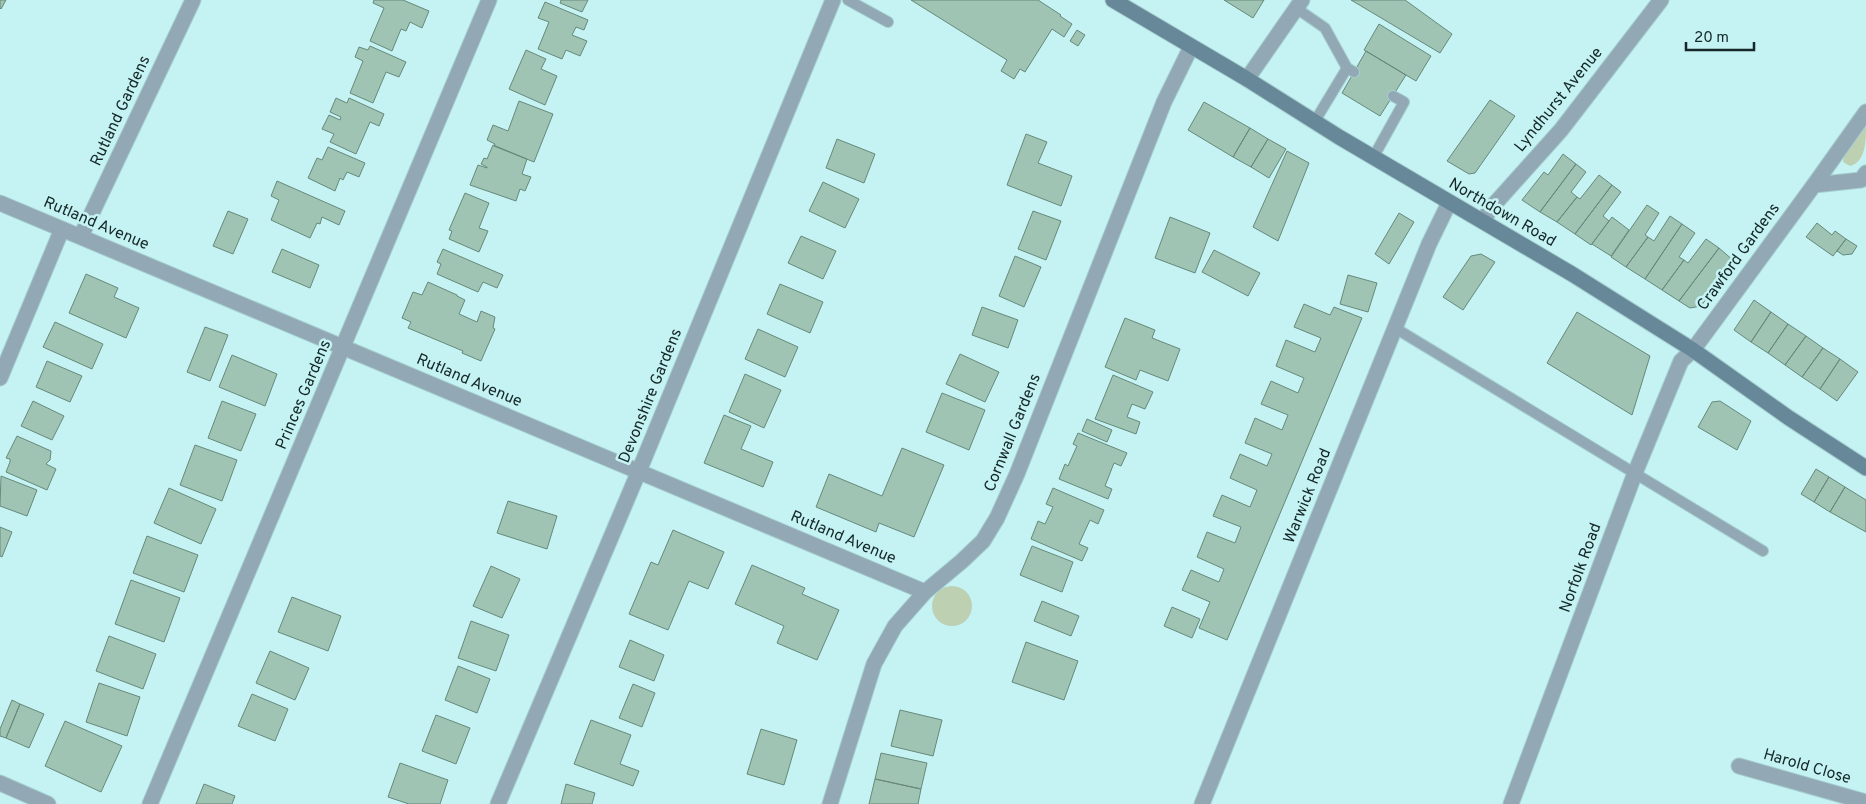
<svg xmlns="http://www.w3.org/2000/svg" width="1866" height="804" font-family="Overpass,sans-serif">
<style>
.green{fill:#bed0b2}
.building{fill:#9fc4b3;stroke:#66897a}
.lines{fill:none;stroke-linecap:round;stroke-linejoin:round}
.service-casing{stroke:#a5cecf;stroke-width:12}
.minor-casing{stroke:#a5cecf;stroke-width:17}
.secondary-casing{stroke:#a5cecf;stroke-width:17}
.service{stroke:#92a8b4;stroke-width:10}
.minor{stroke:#92a8b4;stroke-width:15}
.secondary{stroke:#678899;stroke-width:15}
.labels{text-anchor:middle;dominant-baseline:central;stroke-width:5;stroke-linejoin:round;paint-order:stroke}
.street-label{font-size:16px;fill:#152727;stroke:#c5f3f4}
</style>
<rect width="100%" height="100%" fill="#c5f3f4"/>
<!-- green -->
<path class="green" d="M1866,125C1866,140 1866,162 1850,166L1843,162L1844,156Z
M932 606a20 20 0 1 1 40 0a20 20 0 1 1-40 0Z"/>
<!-- building -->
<path class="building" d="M0,0H6L1,9L0,8Z
M374,0H403L429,11L422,28L410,22L406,31L401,29L392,51L370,41L384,8L373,3Z
M561,0H588L582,12L560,3Z
M911,0H1038L1061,15L1060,16L1072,24L1064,37L1052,29L1025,72L1020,69L1014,79L1001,71L1007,60Z
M1224,0H1264L1253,18Z
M1351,0H1405L1452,34L1440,53Z
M545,2L588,20L584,30L576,27L572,35L587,41L580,56L566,50L562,59L538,49L549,22L538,18Z
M1379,24L1431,56L1416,81L1364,50Z
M1077,30L1085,35L1078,46L1070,41Z
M370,46L406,62L399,77L386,72L373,103L350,93L363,61L355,57L359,47L368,50Z
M526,50L546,59L541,69L557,76L545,105L509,89Z
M1366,51L1406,75L1380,116L1342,93Z
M336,98L347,103L349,98L384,114L379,126L370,122L356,154L330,142L334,134L322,129L329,115L340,120L341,117L330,112Z
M1490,100L1515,116L1475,173L1469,174L1447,161Z
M519,101L553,114L534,162L494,146L495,144L487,140L493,125L508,131Z
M1204,102L1250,128L1233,157L1188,130Z
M1250,128L1268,139L1251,167L1233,157Z
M1026,134L1047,142L1038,163L1072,176L1061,206L1007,185Z
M837,139L875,154L864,183L826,168Z
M1268,139L1286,149L1269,178L1251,167Z
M493,145L527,159L522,174L531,177L525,191L520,189L516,201L470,185L478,165L487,168V167L481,164L484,158L487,159Z
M328,147L365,163L359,177L347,172L343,180L340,178L335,191L308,178L317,158L322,160Z
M1287,151L1309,163L1278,241L1253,227Z
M1563,154L1576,164L1540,212L1522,200L1544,172L1548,175Z
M1576,164L1586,172L1571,192L1577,197L1557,222L1540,212Z
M1599,175L1612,185L1575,234L1557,222L1577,197L1580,199Z
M277,181L345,211L339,225L322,217L320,224L317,223L310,238L271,220L279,200L271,196Z
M823,182L859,199L845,228L809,211Z
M1612,185L1621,192L1603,216L1609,221L1591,245L1575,234Z
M465,193L489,203L479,228L488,231L479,252L449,239L452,231L449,230Z
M1647,205L1659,213L1645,235L1648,237L1626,267L1611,257Z
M228,211L248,219L233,254L213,246Z
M1033,211L1061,221L1046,260L1018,249Z
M1399,213L1414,222L1389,264L1375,254Z
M1670,216L1682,224L1645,279L1626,267L1648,237L1654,241Z
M1170,217L1210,233L1195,273L1155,258Z
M1612,217L1629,230L1611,256L1592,244Z
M1817,223L1832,235L1835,231L1846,239L1833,256L1806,237Z
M1682,224L1695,233L1679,257L1684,260L1662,290L1645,279Z
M801,236L836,251L823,279L788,263Z
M1706,239L1719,248L1679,301L1662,290L1684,260L1688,263Z
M1846,239L1857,246L1852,254L1843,255L1837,251Z
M1719,248L1734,261L1701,306L1690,308L1679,301Z
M282,249L319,265L310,288L272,272Z
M443,249L503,275L497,288L483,282L478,292L437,274L441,264L437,262Z
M1214,250L1260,273L1248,296L1202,272Z
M1481,254L1495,262L1463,310L1443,297L1471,256Z
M1015,256L1041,267L1024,307L999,296Z
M86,274L118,288L114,297L139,308L126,338L69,313Z
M1348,275L1377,283L1368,312L1340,304Z
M428,282L457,295V296L465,300L459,314L477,322L481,311L495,317L493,328L495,329L481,361L462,353L463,351L408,328L411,322L402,318L413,292L422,295Z
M780,284L823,302L810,333L767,314Z
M1754,300L1771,312L1751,342L1734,330Z
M1304,304L1330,315L1334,307L1362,318L1227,640L1199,628L1210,602L1182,590L1191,570L1219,582L1224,569L1197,557L1207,532L1235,543L1241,527L1213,516L1222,495L1250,507L1257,490L1230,478L1240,454L1267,466L1272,454L1245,443L1255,418L1282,430L1288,415L1261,404L1271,381L1298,393L1304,378L1276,366L1286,340L1315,352L1321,338L1294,327Z
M982,307L1018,320L1008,348L972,335Z
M1577,312L1650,356L1632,415L1547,363Z
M1771,312L1788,324L1768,353L1751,342Z
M1125,318L1155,330L1152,338L1180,349L1168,381L1140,370L1136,380L1105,367Z
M55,322L103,344L92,369L43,347Z
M1788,324L1806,336L1785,365L1768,353Z
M205,327L228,335L210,381L187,372Z
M758,329L798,347L785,377L745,359Z
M1806,336L1823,348L1802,377L1785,365Z
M1823,348L1840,359L1820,389L1802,377Z
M960,354L999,372L985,402L946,384Z
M232,355L277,374L265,406L219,387Z
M1840,359L1858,372L1837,401L1820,389Z
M47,361L82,376L70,402L36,387Z
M745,374L781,390L764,428L729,412Z
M1113,375L1153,392L1145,409L1132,404L1127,417L1140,422L1136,434L1095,419Z
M942,393L985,410L969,450L926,432Z
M33,401L64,416L52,440L21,426Z
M222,401L256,414L241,451L208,438Z
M1720,401L1751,421L1737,450L1698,427L1712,402Z
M724,415L751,426L741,449L773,462L763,487L704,463Z
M1087,419L1112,430L1107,442L1082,431Z
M1078,433L1127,453L1121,466L1114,463L1105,486L1112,489L1108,499L1059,479L1065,464L1068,466L1077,446L1073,444Z
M17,436L51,451L50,460L46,464L56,469L47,490L6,472L10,462V459L6,458Z
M195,445L237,460L222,501L180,485Z
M902,448L944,465L914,537L879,523L876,532L816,507L829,474L882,496Z
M1816,469L1829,477L1814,502L1801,494Z
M1,476L37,490L27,516L0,506Z
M1829,477L1845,487L1830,512L1814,502Z
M1845,487L1866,500V532L1830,512Z
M169,488L216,509L201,544L154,523Z
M1053,488L1104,510L1098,524L1090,520L1079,544L1088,548L1082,561L1031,539L1038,521L1045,524L1053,507L1046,504Z
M508,501L557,516L547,549L497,533Z
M0,527L12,532L2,557L0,556Z
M673,530L724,552L708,589L689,581L668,630L629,614L651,562L658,565Z
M147,536L198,555L184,592L133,573Z
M1032,546L1073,562L1062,592L1020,575Z
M752,565L805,588L802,594L839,610L817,660L777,643L784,626L735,604Z
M491,566L520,579L502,618L473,606Z
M131,580L180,598L164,642L115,624Z
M292,597L341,616L328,651L278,632Z
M1042,601L1079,616L1071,636L1034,621Z
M1172,607L1200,619L1192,638L1164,626Z
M471,621L509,635L496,671L458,658Z
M109,636L156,654L143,689L96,671Z
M630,640L664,655L654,681L619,667Z
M1026,642L1078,661L1064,700L1012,682Z
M270,651L309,668L295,700L256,683Z
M458,666L490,679L477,713L445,700Z
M99,683L140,697L127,736L86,722Z
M633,684L655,693L642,727L619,718Z
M252,694L288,709L275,741L238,726Z
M12,700L20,704L6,738L0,736V729Z
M20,704L44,714L29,748L6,738Z
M900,710L942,720L933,756L891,746Z
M436,715L470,728L456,764L422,751Z
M591,720L631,735L620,764L639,771L633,786L574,764Z
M65,721L122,746L101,792L45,766Z
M761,729L797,740L784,785L747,774Z
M881,753L927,763L921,789L875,779Z
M400,763L448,780L440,804H409L388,797Z
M875,779L921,789L918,804H869Z
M204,784L235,796L232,804H196Z
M566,784L595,793L592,804H561Z"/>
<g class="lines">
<!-- service casing -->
<g class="service-casing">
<path id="service" d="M848,0L888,22
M1296,8L1325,28L1347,68
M1315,121L1347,68L1354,72
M1374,156L1404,102L1393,96
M1395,328L1763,551"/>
</g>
<!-- minor casing -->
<g class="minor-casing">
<path id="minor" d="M1247,79L1302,0
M1866,112L1814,185L1861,180L1866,173
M0,203L925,592
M1483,221L1491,208L1561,130L1661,0
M81,236L193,0
M0,378L62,229
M1739,766L1866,802
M0,783L48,804
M150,804L489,0
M498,804L639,471L833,0
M830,804L874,664L895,626L925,592L962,561L983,541L997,518L1017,474L1164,102L1191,47
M1202,804L1429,244L1449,203
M1511,804L1635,473L1681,361L1693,350L1814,185"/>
</g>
<!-- secondary casing -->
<g class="secondary-casing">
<path id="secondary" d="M1113,0L1247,79L1339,137L1572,274L1693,350L1789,418L1866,468"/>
</g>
<!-- service -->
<use href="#service" class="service"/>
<!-- minor -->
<use href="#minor" class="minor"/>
<!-- secondary -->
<use href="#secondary" class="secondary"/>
</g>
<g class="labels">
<!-- street labels -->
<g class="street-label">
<text transform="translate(1559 100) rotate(-51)">Lyndhurst Avenue</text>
<text transform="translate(121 111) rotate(-65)">Rutland Gardens</text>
<text transform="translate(1502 213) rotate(30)">Northdown Road</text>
<text transform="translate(96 224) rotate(23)">Rutland Avenue</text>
<text transform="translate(1739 257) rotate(-54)">Crawford Gardens</text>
<text transform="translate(469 381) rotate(23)">Rutland Avenue</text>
<text transform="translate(304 395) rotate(-67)">Princes Gardens</text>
<text transform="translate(651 396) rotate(-68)">Devonshire Gardens</text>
<text transform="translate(1013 433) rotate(-68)">Cornwall Gardens</text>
<text transform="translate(1308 496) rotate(-68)">Warwick Road</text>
<text transform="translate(843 538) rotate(23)">Rutland Avenue</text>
<text transform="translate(1581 568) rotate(-70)">Norfolk Road</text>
<text transform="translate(1807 767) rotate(16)">Harold Close</text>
</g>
</g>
<!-- scale -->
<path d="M1686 42v8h68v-8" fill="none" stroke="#152727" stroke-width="2.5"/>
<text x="1694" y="42" font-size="15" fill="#152727" stroke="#c5f3f4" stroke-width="4" paint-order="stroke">20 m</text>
</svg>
